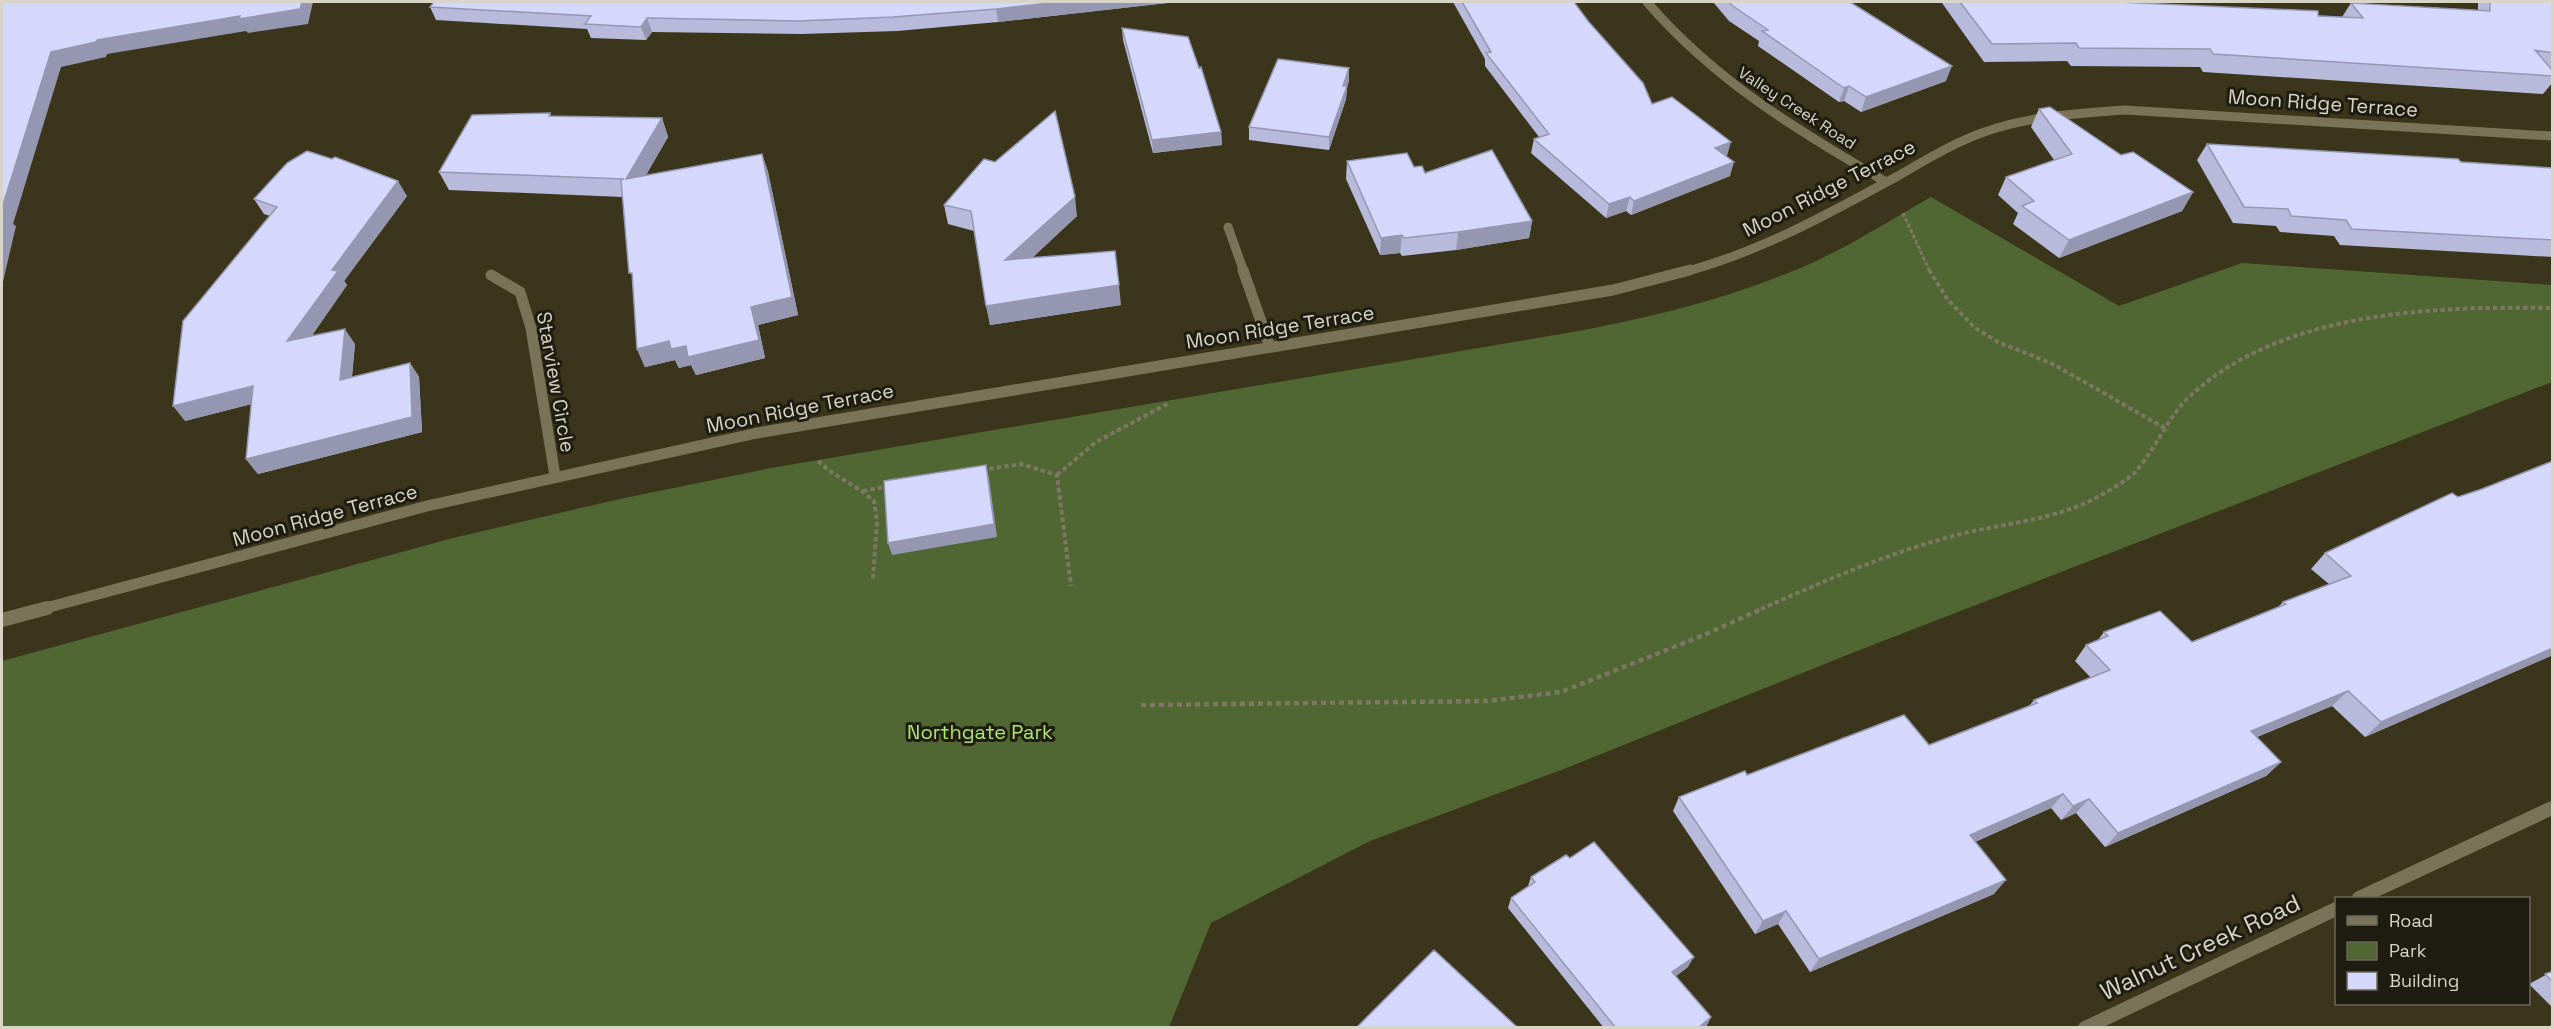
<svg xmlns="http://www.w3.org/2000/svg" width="2554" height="1029" font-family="'Space Grotesk',sans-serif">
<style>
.green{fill:#506733}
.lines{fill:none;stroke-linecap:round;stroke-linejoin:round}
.path-far2{stroke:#7c7862;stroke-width:3;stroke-dasharray:4 2;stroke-linecap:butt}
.path-far1{stroke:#7c7862;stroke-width:4;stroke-dasharray:4.5 3;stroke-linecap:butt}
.path{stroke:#7c7862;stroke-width:4.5;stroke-dasharray:5 4;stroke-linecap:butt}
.minor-far2{stroke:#797457;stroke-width:9}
.minor-far1{stroke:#797457;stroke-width:11}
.minor{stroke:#797457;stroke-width:14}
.wall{fill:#b7bada}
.shaded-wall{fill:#9597b1}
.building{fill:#d5d8fd;stroke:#9597b1;stroke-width:1.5}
.labels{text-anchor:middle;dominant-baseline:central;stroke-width:6;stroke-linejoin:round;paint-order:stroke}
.far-street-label{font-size:16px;fill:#d8d5c6;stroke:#1f1d11}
.street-label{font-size:20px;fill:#d8d5c6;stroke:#1f1d11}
.park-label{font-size:20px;fill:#b0e46f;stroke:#1f1d11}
.near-street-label{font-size:24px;fill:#d8d5c6;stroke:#1f1d11}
</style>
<rect width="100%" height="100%" fill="#3b361b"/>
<!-- green -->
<path class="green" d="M1931,197L2119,306L2242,263L2552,285V382L1857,651L1569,767L1370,841L1211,923L1169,1027L2,1028V661L453,538L615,500L771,468L1573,332C1652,317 1723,300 1798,269C1844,250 1887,222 1931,197Z"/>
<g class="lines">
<!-- path-far2 -->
<path class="path-far2" d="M1903,213L1930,272"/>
<!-- path-far1 -->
<path class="path-far1" d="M1929,270L1948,300L1975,328L1998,342L2053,364L2168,430
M818,461C835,477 856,485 874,501L877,521L873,578
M982,470L1021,464L1057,475L1071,586
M1057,475L1096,442L1169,403
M863,491L889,486
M1761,609C1829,579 1897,549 1969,532C2010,523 2053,519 2092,500C2103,494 2129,480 2137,470C2156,448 2169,415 2190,396C2282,311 2433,306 2552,308"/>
<!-- path -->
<path class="path" d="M1141,705L1487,701L1561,692L1699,637L1764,608"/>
<!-- minor-far2 -->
<path class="minor-far2" d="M1647,2C1715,81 1797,130 1886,182
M1228,227L1244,272
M1684,272C1760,252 1828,214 1896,177C1917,165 1938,152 1960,142C2011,117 2069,114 2125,110L2552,136"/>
<!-- minor-far1 -->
<path class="minor-far1" d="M1243,270L1270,347
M491,275L520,292L531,328L555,476
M42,609L427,506L757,433L1613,290L1690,270"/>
<!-- minor -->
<path class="minor" d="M2,620L47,608
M2359,898L2552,808
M2085,1028L2336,909"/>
</g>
<!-- wall -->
<path class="wall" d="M434,2H1176L998,22L897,31L802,34L652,32L646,40L591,38L587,29L436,20L430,7Z
M1453,2H1574L1588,21L1652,104L1727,156H1726L1730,176L1631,215L1626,211L1606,218L1531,153L1534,139L1539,137L1485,66V59Z
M1713,2H1850L1946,81L1861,112L1844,101L1839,102L1758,46L1759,41L1729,21Z
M1942,2H2117L2342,17L2351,3L2478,10V2H2553V82L2543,94L2203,72L2200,67L2071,66L2067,61L1984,62L1942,3Z
M1122,28L1221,132L1222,145L1153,153L1123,40Z
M1349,81L1347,86L1346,99L1329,150L1249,140V127Z
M2039,109L2121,155L2193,192L2182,211L2059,258L2013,224L2018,213L1998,195L2006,177L2054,160L2031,127Z
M550,113L551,116L662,118L668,137L646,175L762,154L768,172L798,315L758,325L765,358L696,375L691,365L679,368L675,360L645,367L637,349L633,281L623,197L449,190L439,172Z
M2207,144L2553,168V257L2340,245L2334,236L2280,232L2276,226L2233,223L2197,160Z
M1347,161L1414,167L1532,221L1529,238L1456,250L1402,256L1400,253L1380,255L1346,179Z
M407,196L344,281L347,285L311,336L355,344L352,377L410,363L419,377L422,432L258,474L246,459L251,404L185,421L270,216L264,214L254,199Z
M944,205L1077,216L1032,258L1121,305L990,325L974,231L948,224Z
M2553,461V655L2365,737L2332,706L2257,737L2281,762L2266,776L2105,847L2076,813L2061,820L2051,808L1975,842L1994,894L1810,972L1778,924L1755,934L1673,811L1679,797L1747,775L1929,745L2029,706L2034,700L2091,678L2075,661L2086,645L2098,640L2104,632L2192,642L2278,607L2283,602L2329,584L2311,569L2325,553L2458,497L2482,489Z
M1531,877L1688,967L1676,976L1711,1017L1706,1027L1604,1028L1508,908L1511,898L1528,886Z
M2553,971V1008L2529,984Z
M2553,1024V1028H2546Z"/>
<!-- shaded-wall -->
<path class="shaded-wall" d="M302,2H313L308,24L248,33L246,31L107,54L106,57L61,67L13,224L16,226L2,286V208L51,52L97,40Z
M1058,2H1176L998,22L996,9Z
M647,18L652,32L646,40L641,27Z
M1952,66L1946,81L1861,112L1866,97Z
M1349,68V81L1342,98L1343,86Z
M1347,86L1346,99L1329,150V137Z
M1849,86L1844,101L1839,102L1844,88Z
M662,118L668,137L633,197L626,179Z
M1221,132L1222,145L1153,153L1152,140Z
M1731,142L1727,156L1711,162L1715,148Z
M762,154L768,172L798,315L758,325L765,358L696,375L691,365L679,368L675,360L645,367L637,349L751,307Z
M1734,162L1730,176L1631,215L1634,201Z
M398,181L407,196L344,281L347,285L298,356L287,341L332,270Z
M2193,192L2182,211L2059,258L2069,240Z
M1075,197L1077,216L1009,279L1005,260Z
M1630,197L1626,211L1606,218L1609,204Z
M1532,221L1529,238L1456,250L1458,232Z
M1402,235L1400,253L1380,255L1381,238Z
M1119,285L1121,305L990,325L986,306Z
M345,329L355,344L350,394L340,380Z
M410,363L419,377L422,432L258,474L246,459Z
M253,386L264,401L185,421L173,406Z
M986,465L989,478L997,537L892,555L888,543Z
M2553,648V655L2365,737L2381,722Z
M2348,691L2332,706L2236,745L2251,731Z
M2281,762L2266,776L2105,847L2118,833Z
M2063,794L2051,808L1959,849L1970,835Z
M2089,799L2076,813L2061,820L2073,806Z
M2006,880L1994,894L1810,972L1819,959Z
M1786,911L1778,924L1755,934L1763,921Z
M1694,957L1688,967L1667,982L1672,972Z
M1711,1017L1705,1028H1698Z"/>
<!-- building -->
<path class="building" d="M2,2H302L300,9L239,19L240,16L97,40L96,42L51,52L2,208Z
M434,2H1058L996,9L893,17L798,21L647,18L641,27L585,24L591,16L430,7Z
M1462,2H1574L1588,21L1643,83L1652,104L1672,97L1731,142L1715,148L1734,162L1634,201L1630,197L1609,204L1534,139L1549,134L1486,53L1491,52Z
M1729,2H1850L1952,66L1866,97L1849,86L1844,88L1762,31L1768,30L1733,6Z
M1960,2H2117L2318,11V16L2363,18L2351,3L2490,11V2H2553V53L2535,50L2553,71V76L2213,54L2210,49L2079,48L2076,43L1992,44Z
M1122,28L1188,37L1199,68L1201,67L1221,132L1152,140Z
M1278,59L1349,68L1343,86H1347L1329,137L1249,127Z
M2050,107L2121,155L2133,152L2193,192L2069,240L2022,206L2034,201L2006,177L2072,154L2039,109Z
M1055,111L1075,197L1005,260L1115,251L1119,285L986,306L971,211L944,205L984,159L995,162Z
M550,113L549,116L662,118L626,179L762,154L792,297L751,307L759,340L688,357L686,346L671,349L669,341L637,349L632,273H629L621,180L624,179L439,172L472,115Z
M2207,144L2458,159L2461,162L2553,168V240L2352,229L2346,220L2291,216L2288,209L2244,207Z
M1492,150L1532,221L1458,232L1404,238L1402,235L1381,238L1347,161L1407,153L1414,167L1422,166L1425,173Z
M307,151L332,159L335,157L398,181L332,270L338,271L287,341L345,329L340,380L410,363L412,417L246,459L253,386L173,406L183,321L277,207L254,199L287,163Z
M2553,461V648L2381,722L2348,691L2251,731L2281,762L2118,833L2089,799L2073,806L2063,794L1970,835L2006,880L1819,959L1786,911L1763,921L1679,797L1745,771L1747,775L1904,715L1929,745L2037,703L2034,700L2110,670L2086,645L2108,636L2104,632L2160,611L2192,642L2286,604L2283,602L2351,576L2325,553L2452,493L2458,497L2482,489Z
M986,465L994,524L888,543L884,481Z
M1594,842L1694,957L1672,972L1711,1017L1698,1028H1616L1511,898L1535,882L1531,877L1566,855L1570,858Z
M1434,950L1518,1028H1356Z
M2553,971V982L2545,974Z"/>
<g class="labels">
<!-- far-street labels -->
<g class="far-street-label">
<text transform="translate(1797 108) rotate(33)">Valley Creek Road</text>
</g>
<!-- street labels -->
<g class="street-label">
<text transform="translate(2323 103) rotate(4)">Moon Ridge Terrace</text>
<text transform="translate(1829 188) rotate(-27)">Moon Ridge Terrace</text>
<text transform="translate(1280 327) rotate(-9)">Moon Ridge Terrace</text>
<text transform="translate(556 382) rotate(80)">Starview Circle</text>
<text transform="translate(800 408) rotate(-11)">Moon Ridge Terrace</text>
<text transform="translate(325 515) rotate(-15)">Moon Ridge Terrace</text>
</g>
<!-- park labels -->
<g class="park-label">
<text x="980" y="732">Northgate Park</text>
</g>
<!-- near-street labels -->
<g class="near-street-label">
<text transform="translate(2200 947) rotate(-25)">Walnut Creek Road</text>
</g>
</g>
<!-- border -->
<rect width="2554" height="1029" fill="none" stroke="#d8d5c6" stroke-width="6"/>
<!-- legend -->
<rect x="2335" y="897" width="195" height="108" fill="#1f1d11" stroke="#696759" stroke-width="1.5"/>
<rect x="2347" y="916" width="30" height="9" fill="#797457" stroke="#696759" stroke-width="1.5"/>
<text x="2389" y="927" font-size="18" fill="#d8d5c6">Road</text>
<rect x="2347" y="942" width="30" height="18" fill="#506733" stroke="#696759" stroke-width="1.5"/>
<text x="2389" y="957" font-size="18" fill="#d8d5c6">Park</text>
<rect x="2347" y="972" width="30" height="18" fill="#d5d8fd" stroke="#696759" stroke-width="1.5"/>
<text x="2389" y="987" font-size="18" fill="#d8d5c6">Building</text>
</svg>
